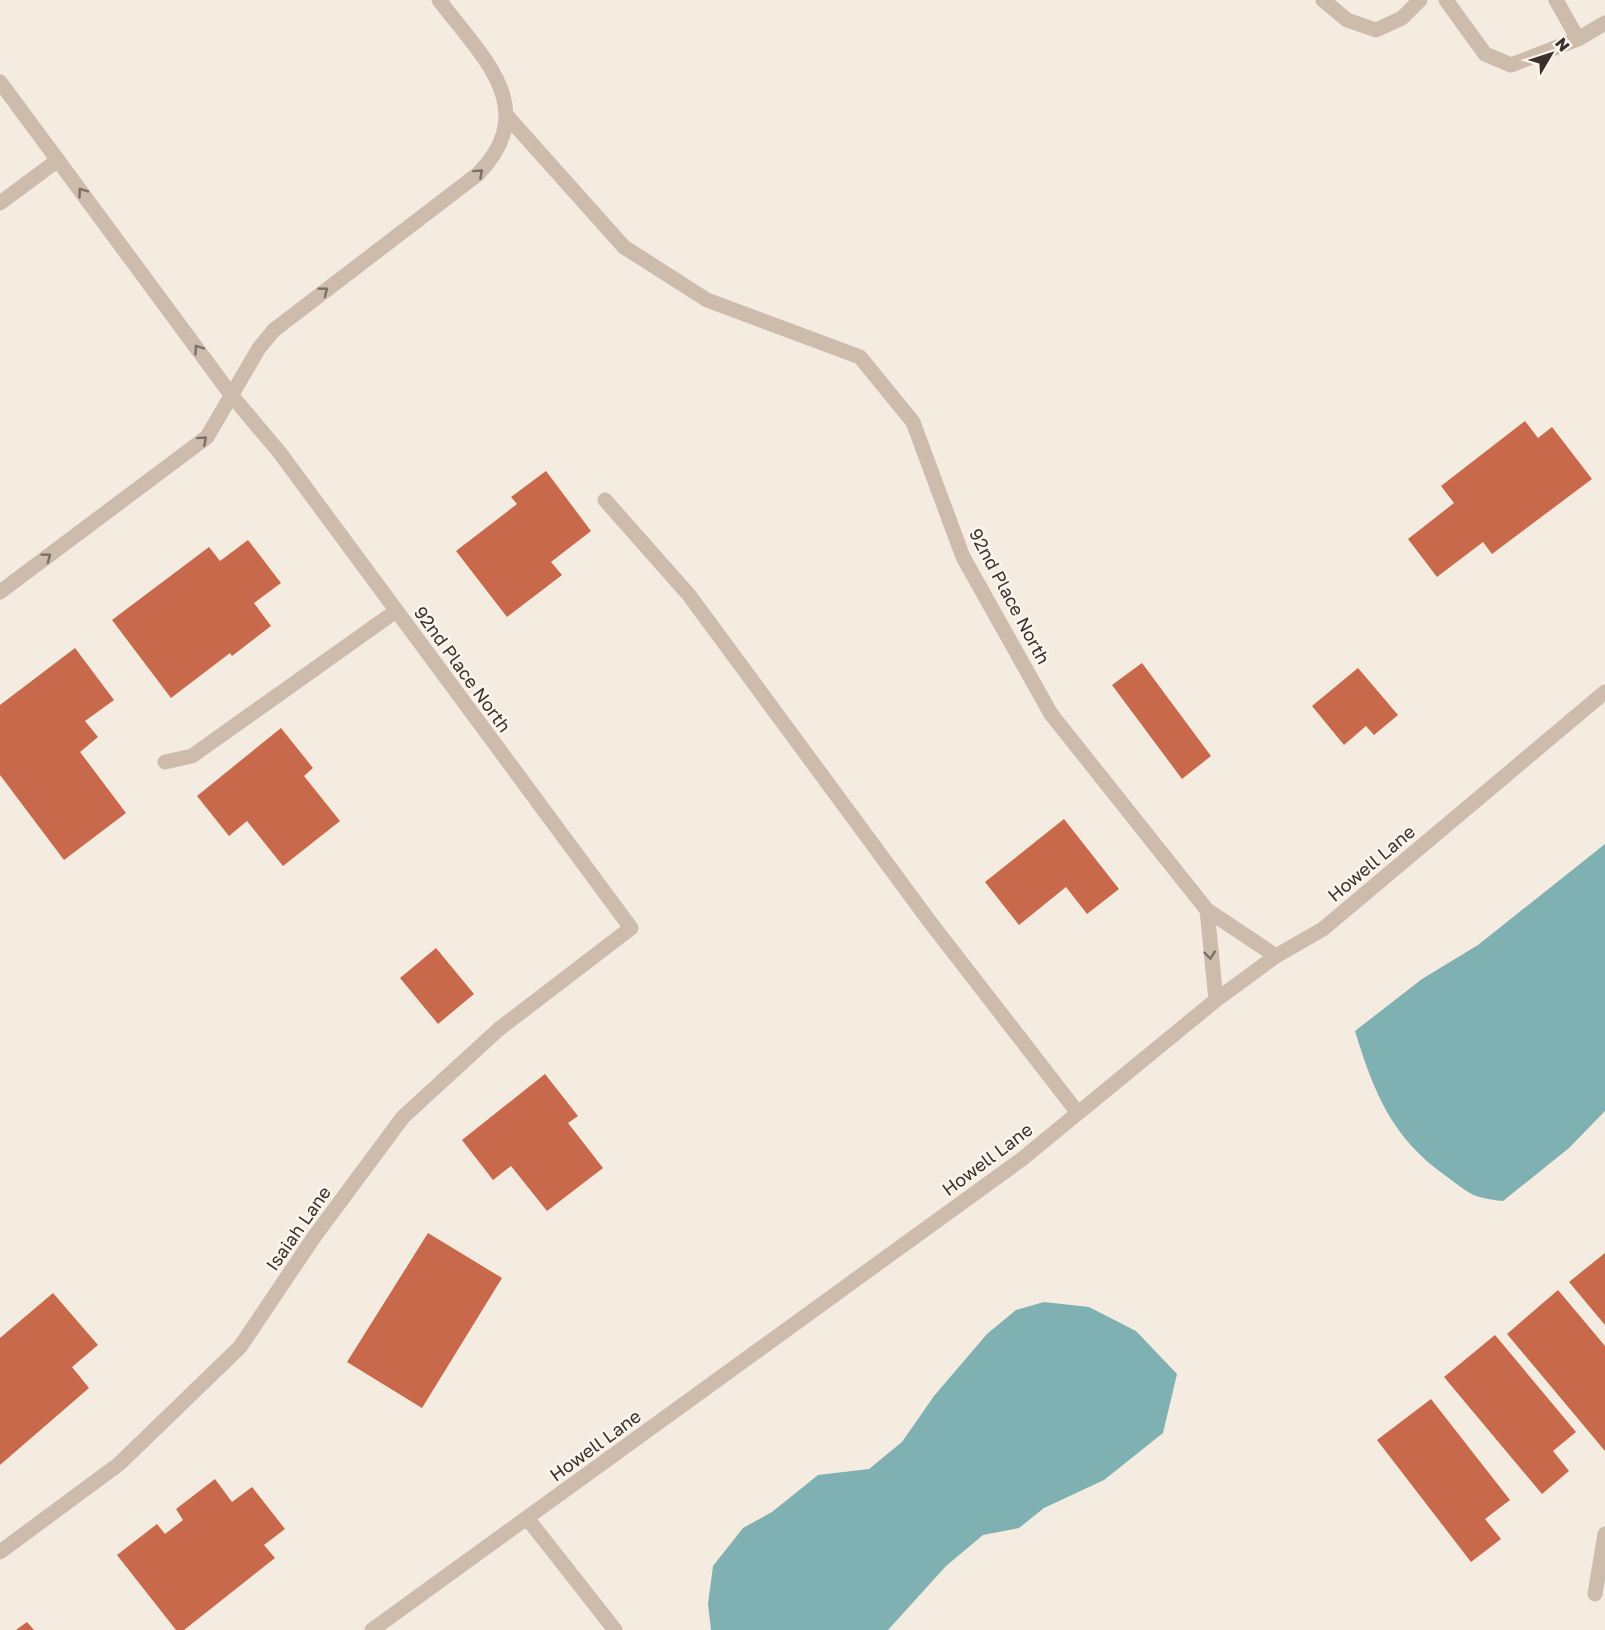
<svg xmlns="http://www.w3.org/2000/svg" width="1605" height="1630" font-family="'Golos Text',sans-serif">
<style>
.water{fill:#7fb0b2}
.building{fill:#c8694b}
.lines{fill:none;stroke-linecap:round;stroke-linejoin:round}
.minor{stroke:#cdbbac;stroke-width:15}
.oneway{stroke:#7d6f65}
.labels{text-anchor:middle;dominant-baseline:central;stroke-width:5;stroke-linejoin:round;paint-order:stroke}
.street-label{font-size:18px;fill:#3b302b;stroke:#fbf5ee}
</style>
<rect width="100%" height="100%" fill="#f4ebe1"/>
<!-- water -->
<path class="water" d="M1605,844V1111L1569,1148L1503,1201C1473,1198 1470,1194 1446,1176C1392,1138 1374,1093 1355,1031L1422,979L1478,945Z
M1044,1302L1089,1307L1136,1331L1177,1374L1163,1433L1104,1480L1044,1508L1019,1528L983,1535L946,1566L888,1630H711L708,1604L713,1566L743,1528L772,1512L818,1475L869,1469L902,1442L934,1396L987,1334L1016,1310Z"/>
<!-- building -->
<path class="building" d="M1525,421L1538,438L1552,427L1592,479L1492,554L1483,542L1437,577L1408,539L1454,503L1441,486Z
M546,471L591,531L551,562L562,575L507,617L456,551L517,504L511,497Z
M248,540L281,583L254,603L271,626L232,656L230,653L171,698L112,620L209,547L220,561Z
M75,648L114,700L85,721L98,737L80,752L126,813L64,860L0,775V705Z
M1142,663L1211,756L1182,779L1112,685Z
M1358,668L1398,715L1374,735L1366,726L1344,745L1312,706Z
M281,728L313,768L304,776L340,821L283,866L247,821L229,836L197,796Z
M1064,819L1119,889L1087,914L1066,887L1019,925L985,882Z
M436,948L474,994L438,1024L400,978Z
M545,1074L578,1116L568,1123L603,1168L547,1211L511,1166L493,1180L462,1140Z
M428,1233L502,1278L422,1408L347,1362Z
M1605,1253V1325L1569,1282Z
M1558,1290L1605,1346V1451L1507,1334Z
M53,1293L98,1345L72,1367L89,1388L0,1465V1338Z
M1495,1335L1576,1432L1553,1451L1569,1471L1542,1494L1444,1377Z
M1431,1399L1510,1500L1485,1519L1501,1539L1471,1562L1377,1440Z
M215,1479L232,1502L252,1487L285,1529L264,1545L275,1558L184,1630H176L117,1555L157,1524L165,1534L183,1520L176,1509Z
M27,1622L34,1630H16Z"/>
<g class="lines">
<!-- minor -->
<path class="minor" d="M1323,0L1347,20L1376,30L1402,18L1420,0
M1446,0L1485,54L1511,65L1578,39L1605,23
M1556,0L1578,39
M0,82L232,396L280,453L631,928L499,1029L403,1117L314,1237L240,1347L119,1464L0,1552
M507,116L624,247L707,300L860,357L913,422L963,557L1051,714L1207,910L1276,956
M0,203L58,160
M605,500L689,595L930,922L1078,1113
M0,592L207,437L259,348L274,330L478,174C542,108 482,57 439,0
M165,762L192,756L396,611
M1207,910L1216,1000
M527,1518L615,1630
M1595,1594L1605,1534
M372,1630L1022,1159L1216,1000L1276,956L1323,929L1605,692"/>
</g>
<!-- one-way arrows -->
<defs><path id="oneway-chevron" d="M-2-3.5L2.5 0L-2 3.5" fill="none" stroke-width="1.6" stroke-linecap="round" stroke-linejoin="round" transform="scale(1.5)"/></defs>
<g class="oneway">
<use href="#oneway-chevron" transform="translate(479 173) rotate(-42)"/>
<use href="#oneway-chevron" transform="translate(82 192) rotate(-126)"/>
<use href="#oneway-chevron" transform="translate(324 291) rotate(-37)"/>
<use href="#oneway-chevron" transform="translate(198 349) rotate(-126)"/>
<use href="#oneway-chevron" transform="translate(203 440) rotate(-42)"/>
<use href="#oneway-chevron" transform="translate(47 557) rotate(-37)"/>
<use href="#oneway-chevron" transform="translate(1210 955) rotate(84)"/>
</g>
<g class="labels">
<!-- street labels -->
<g class="street-label">
<text transform="translate(1010 596) rotate(62)">92nd Place North</text>
<text transform="translate(463 669) rotate(54)">92nd Place North</text>
<text transform="translate(1371 863) rotate(-40)">Howell Lane</text>
<text transform="translate(987 1159) rotate(-37)">Howell Lane</text>
<text transform="translate(298 1228) rotate(-55)">Isaiah Lane</text>
<text transform="translate(595 1445) rotate(-36)">Howell Lane</text>
</g>
</g>
<!-- north arrow -->
<g transform="translate(1551 54) rotate(51)" stroke="#fbf5ee" stroke-width="4.5" paint-order="stroke">
<path d="M0-4.5L10 22L0 15L-10 22Z" fill="#3b302b"/>
<text y="-9" font-size="16" font-weight="bold" text-anchor="middle" fill="#3b302b">N</text>
</g>
</svg>
